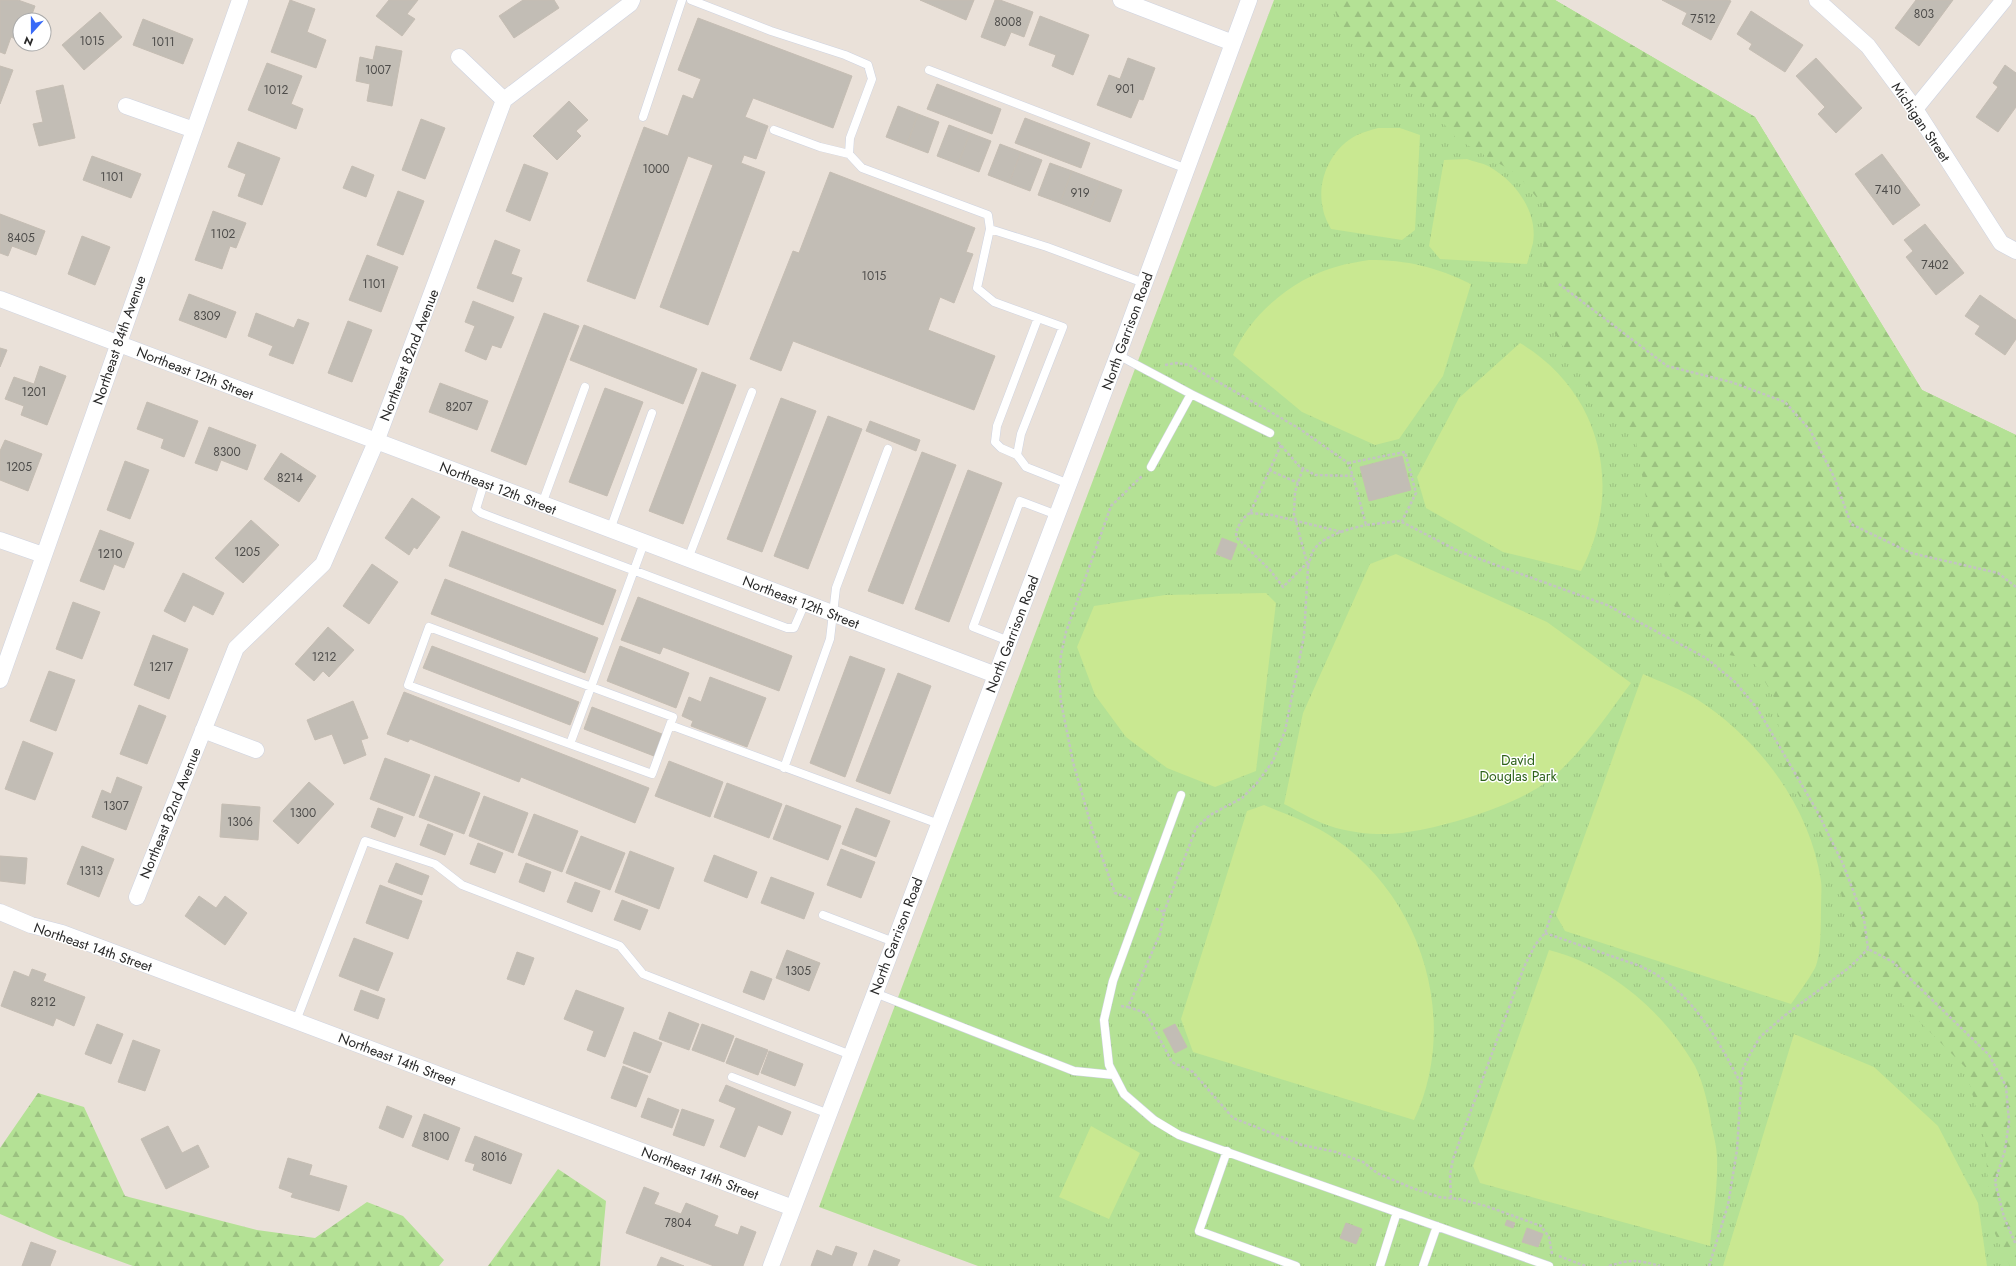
<svg xmlns="http://www.w3.org/2000/svg" width="2016" height="1266" font-family="Jost,sans-serif">
<style>
.grass{fill:url(#grass-tufts)}
.forest{fill:url(#forest-firs)}
.pitch{fill:#c9e891}
.building{fill:#c2bdb5;stroke:#c5bdb3}
.lines{fill:none;stroke-linecap:round;stroke-linejoin:round}
.lane-casing{stroke:#ced3e1;stroke-width:9}
.street-casing{stroke:#ced3e1;stroke-width:17}
.path{stroke:#c3c3c3;stroke-width:2.5;stroke-dasharray:3 2;stroke-linecap:butt}
.lane{stroke:#fff;stroke-width:8}
.street{stroke:#fff;stroke-width:16}
.labels{text-anchor:middle;dominant-baseline:central;stroke-width:3;stroke-linejoin:round;paint-order:stroke}
.number-label{font-size:12px;fill:#4e4d4b}
.street-label{font-size:14px;fill:#282828;stroke:#fff}
.park-label{font-size:14px;fill:#2e621a;stroke:#fff}
</style>
<defs>
<pattern id="grass-tufts" width="24" height="20" patternUnits="userSpaceOnUse"><rect width="24" height="20" fill="#b4e195"/><path d="M3 7l-1-3M5 7V3M7 7l1-3M15 17l-1-3M17 17v-4M19 17l1-3" fill="none" stroke="#9bc180"/></pattern>
<pattern id="forest-firs" width="22" height="20" patternUnits="userSpaceOnUse"><rect width="22" height="20" fill="#b4e195"/><path d="M5 1l3.5 6h-7zM16 11l3.5 6h-7z" fill="#9bc180"/></pattern>
</defs>
<rect width="100%" height="100%" fill="#eae1d9"/>
<!-- grass -->
<path class="grass" d="M1274,0H1555L1755,117L1922,390L2016,435V1266H978L819,1207Z"/>
<!-- forest -->
<path class="forest" d="M1331,0H1555L1755,117L1922,390L2016,435V1266H2010L1991,1225L1985,1141L1965,1067L1903,1005L1868,963L1852,926L1823,840L1782,764L1776,701L1752,659L1723,654L1672,604L1650,520L1636,441L1603,410L1555,334L1544,285L1543,205L1517,174L1457,139L1426,103L1361,51L1338,19Z
M38,1093L84,1107L125,1196L257,1230L315,1238L367,1202L403,1216L444,1260L439,1266H133L58,1239L0,1214V1148Z
M558,1169L606,1201L600,1266H488Z"/>
<!-- pitch -->
<path class="pitch" d="M1378,128H1400L1420,135L1415,230L1402,240L1331,229C1328,223 1324,216 1323,209C1316,181 1331,148 1357,135C1363,132 1371,130 1378,128Z
M1467,159C1474,162 1484,163 1490,167C1516,182 1538,212 1533,243C1531,250 1529,257 1527,264L1440,259L1429,246L1444,160Z
M1369,260C1408,260 1436,267 1471,284L1443,376L1399,439L1375,445L1302,412L1233,355C1251,313 1295,277 1339,266C1348,263 1359,262 1369,260Z
M1520,343C1602,392 1624,488 1581,571L1503,552L1426,508L1417,477L1459,398Z
M1396,554L1547,622L1631,683C1607,715 1584,750 1554,776C1524,803 1449,826 1408,832C1386,836 1358,834 1336,828C1318,823 1300,812 1284,804L1303,713L1370,564Z
M1266,593L1276,603L1256,771L1215,787L1167,768L1126,737L1095,695L1077,647L1094,606L1165,595Z
M1643,674C1661,682 1681,689 1698,700C1760,740 1810,807 1821,881C1822,889 1821,899 1821,908C1821,922 1821,957 1815,968C1808,981 1799,992 1791,1004L1565,931L1556,915Z
M1264,805C1288,815 1314,824 1335,839C1423,899 1460,1022 1414,1120L1193,1052L1181,1019L1247,811Z
M1549,950C1611,966 1663,1011 1695,1066C1704,1084 1709,1108 1712,1128C1714,1137 1717,1148 1717,1158C1718,1187 1713,1216 1710,1246L1480,1183L1473,1166Z
M1794,1034L1874,1067L1938,1126L1978,1203L1987,1266H1723Z
M1091,1126L1140,1153L1109,1219L1059,1197Z"/>
<!-- building -->
<path class="building" d="M0,0H18L35,6L30,20H20V41L11,37L5,54L0,52Z
M290,0L315,9L307,32L326,40L316,68L271,52Z
M389,0H418L407,14L415,19L402,36L376,16Z
M523,0H554L559,8L514,38L499,16Z
M920,0H974L966,20Z
M995,0H1000L1033,12L1024,37L1011,32L1005,46L981,37Z
M1662,0H1728L1731,1L1711,40L1682,24L1687,13Z
M1916,0H1953L1919,46L1895,28Z
M1751,11L1803,45L1785,72L1749,49L1752,44L1737,34Z
M100,12L122,37L84,70L62,45Z
M1040,16L1089,35L1073,75L1052,66L1056,55L1029,45Z
M698,18L852,76L833,128L753,98L745,117L768,126L756,159L744,155L741,163L765,172L708,325L660,307L713,165L688,156L635,299L587,281L644,127L668,136L683,95L693,99L701,79L678,70Z
M143,19L193,39L183,64L133,45Z
M376,46L402,51L392,106L367,101L370,84L356,81L360,57L373,60Z
M1128,58L1155,68L1143,100L1139,99L1131,118L1097,105L1109,75L1120,79Z
M1816,58L1862,108L1836,133L1818,114L1825,107L1796,76Z
M267,63L302,76L291,104L303,109L296,129L248,110Z
M2005,65L2016,73V107L1998,132L1976,117L1998,87L1993,83Z
M0,66L13,70L0,104Z
M937,84L1001,109L992,134L927,109Z
M63,85L75,138L39,146L33,124L43,122L36,91Z
M569,101L588,120L576,131L581,136L557,160L533,136Z
M898,106L918,114L907,145L886,137Z
M918,114L939,122L928,153L907,145Z
M1025,118L1090,143L1081,168L1015,143Z
M421,119L445,128L425,179L402,170Z
M949,125L970,133L958,164L937,156Z
M970,133L991,141L979,172L958,164Z
M238,142L280,158L262,205L238,196L246,174L228,167Z
M1000,144L1021,152L1009,183L988,175Z
M1021,152L1042,160L1030,191L1009,183Z
M1882,154L1920,205L1893,225L1855,174Z
M92,156L141,174L131,198L83,180Z
M1050,163L1072,171L1060,203L1038,195Z
M524,164L548,173L530,221L506,211Z
M352,166L374,175L366,197L343,188Z
M1072,171L1101,182L1089,214L1060,203Z
M830,172L975,228L966,252L973,254L954,303L940,297L928,330L995,356L974,410L793,341L781,371L750,359L793,251L799,253Z
M1101,182L1122,190L1110,222L1089,214Z
M398,191L424,201L403,255L377,245Z
M213,211L246,223L236,248L230,246L222,269L195,260Z
M0,214L45,231L36,255L12,246L8,256L0,253Z
M1925,224L1964,273L1936,295L1906,257L1913,251L1904,240Z
M82,236L110,247L95,285L68,274Z
M495,240L520,250L511,274L522,278L513,302L477,288Z
M367,255L398,267L381,312L349,300Z
M189,294L236,312L226,338L179,320Z
M1980,295L2016,320V339L2005,355L1975,334L1980,326L1965,316Z
M473,301L514,317L501,348L492,345L486,360L465,351L475,326L465,322Z
M256,313L294,328L298,319L309,323L293,364L269,355L273,346L248,336Z
M544,313L579,326L526,465L491,451Z
M348,321L372,330L352,382L328,373Z
M584,325L697,369L683,404L570,360Z
M0,348L7,350L0,367Z
M40,366L66,376L47,425L21,415L24,406L5,399L14,377L34,384Z
M702,372L736,385L683,524L649,511Z
M440,383L488,401L477,430L429,412Z
M605,388L643,402L607,496L569,482Z
M781,398L816,411L762,552L727,539Z
M147,402L198,421L184,457L161,448L164,439L137,429Z
M828,416L862,429L808,569L774,556Z
M870,421L920,440L916,451L866,431Z
M209,427L256,445L247,470L221,460L217,471L195,463Z
M5,440L42,454L28,491L0,480V451Z
M922,452L956,465L903,604L868,591Z
M281,453L316,476L299,502L264,479Z
M1402,456L1411,490L1369,501L1360,467Z
M125,461L149,470L130,519L107,510Z
M968,470L1002,483L949,622L915,609Z
M412,498L440,517L417,549L414,547L409,555L385,538Z
M251,520L279,545L243,583L215,558Z
M100,530L134,543L124,568L114,564L104,590L80,581Z
M462,531L616,590L603,625L449,566Z
M1222,538L1237,544L1231,560L1216,554Z
M372,564L398,582L369,624L343,606Z
M183,573L224,593L213,615L193,605L185,622L164,611Z
M445,579L598,638L585,673L431,614Z
M638,597L792,656L779,691L663,647L660,654L621,640Z
M73,602L100,612L82,659L56,649Z
M328,627L354,650L329,677L323,671L314,681L295,664Z
M153,635L188,649L169,699L134,685Z
M432,646L579,702L570,725L423,668Z
M620,646L689,673L676,708L607,681Z
M850,656L885,669L845,777L810,763Z
M49,671L75,680L56,731L30,721Z
M898,673L931,686L890,794L856,781Z
M710,677L766,698L747,747L691,726L693,721L682,716L689,697L701,702Z
M404,692L649,788L635,823L521,777L519,782L410,739L408,742L387,734Z
M353,701L368,738L361,740L366,755L344,764L332,734L315,740L307,720Z
M139,705L166,716L147,764L120,754Z
M592,707L662,734L654,756L584,729Z
M23,741L53,753L35,800L5,789Z
M385,758L430,775L414,816L370,799Z
M669,761L723,782L710,817L655,796Z
M435,776L480,793L464,834L419,817Z
M117,777L142,787L126,830L92,817L102,790L111,794Z
M309,782L334,804L298,844L273,821Z
M727,783L782,804L769,838L714,817Z
M484,796L528,813L513,853L469,836Z
M222,804L260,807L258,840L220,837Z
M786,805L841,826L828,860L773,839Z
M378,808L403,817L395,837L371,827Z
M856,808L890,821L876,857L842,844Z
M534,814L578,831L562,872L518,855Z
M428,824L453,834L445,855L420,845Z
M581,836L625,853L610,890L566,873Z
M478,843L503,853L495,873L470,864Z
M82,846L114,859L99,897L67,884Z
M841,849L875,862L861,898L827,885Z
M630,851L674,868L659,909L615,892Z
M714,855L757,872L747,898L704,881Z
M0,856L27,858L25,884L0,881Z
M396,863L429,876L422,895L388,882Z
M526,863L551,872L544,892L519,882Z
M771,877L814,893L804,919L761,903Z
M575,882L600,891L592,912L567,902Z
M380,885L422,901L408,939L366,923Z
M199,896L216,908L225,896L247,913L225,945L185,916Z
M622,900L648,910L640,930L614,920Z
M354,938L393,953L378,991L339,976Z
M787,950L820,963L809,991L776,978Z
M517,952L534,958L524,985L507,979Z
M32,969L46,974L43,981L85,997L74,1026L56,1018L53,1026L1,1006L14,971L29,977Z
M751,971L772,979L764,1000L743,992Z
M361,990L385,999L378,1019L354,1010Z
M576,990L624,1008L605,1057L587,1050L594,1031L564,1019Z
M669,1012L699,1024L689,1050L659,1039Z
M97,1024L123,1034L111,1064L85,1054Z
M702,1024L734,1036L724,1062L692,1050Z
M1175,1024L1187,1047L1175,1053L1163,1030Z
M634,1032L662,1043L650,1073L623,1063Z
M736,1038L768,1050L758,1075L726,1063Z
M133,1040L160,1050L145,1091L118,1082Z
M769,1051L803,1064L795,1086L761,1073Z
M623,1066L648,1076L636,1107L611,1098Z
M726,1085L791,1112L782,1135L758,1125L745,1157L720,1147L736,1108L719,1101Z
M648,1098L679,1110L672,1128L641,1117Z
M387,1106L412,1116L403,1138L379,1128Z
M682,1109L714,1120L704,1146L673,1135Z
M424,1114L460,1128L448,1160L412,1146Z
M168,1126L182,1153L198,1145L209,1167L166,1189L141,1139Z
M475,1136L522,1154L511,1184L473,1170L475,1164L465,1161Z
M288,1158L312,1165L309,1175L347,1186L339,1211L291,1197L293,1193L279,1188Z
M644,1187L659,1193L654,1204L681,1214L686,1203L718,1216L714,1226L738,1235L741,1226L756,1232L743,1266H714L626,1233Z
M1507,1220L1515,1223L1513,1228L1505,1225Z
M1346,1223L1362,1229L1356,1244L1340,1238Z
M1527,1228L1543,1234L1538,1247L1522,1242Z
M31,1242L56,1251L50,1266H22Z
M836,1246L857,1253L852,1266H811L817,1250L832,1256Z
M874,1250L900,1260L897,1266H868Z
M661,1257L684,1266H657Z"/>
<g class="lines">
<!-- lane casing -->
<g class="lane-casing">
<path id="lane" d="M691,0L771,31L845,55L868,65L872,79L850,138L849,154L862,168L988,215L990,229L1047,247L1144,283
M929,70L1187,169
M643,117L682,0
M774,130L820,147L849,154
M990,229L977,288L994,302L1063,327L1021,434L1017,455
M1038,318L997,426L995,442L1001,448L1017,455L1026,467L1069,484
M1118,355L1191,394L1270,433
M1151,467L1191,394
M484,483L476,509L481,513L787,628H794L805,603
M542,504L585,387
M610,530L652,413
M688,559L752,392
M1009,641L973,627L1020,501L1057,515
M670,725L673,717L429,627L408,685L652,774L670,725L939,824
M570,744L644,543
M784,768L830,639L836,588L888,449
M1181,795L1113,981L1104,1020L1109,1065L1124,1094L1154,1120L1179,1135L1549,1266
M823,915L894,942
M875,993L1074,1071L1114,1075
M296,1021L365,841L435,864L462,885L620,946L643,974L851,1055
M732,1077L829,1114
M1227,1151L1199,1231L1296,1266
M1380,1266L1397,1212
M1423,1266L1437,1226"/>
</g>
<!-- street casing -->
<g class="street-casing">
<path id="street" d="M1121,0L1233,43
M1817,0L1868,46L1915,109L2001,243L2016,251
M459,57L504,100
M126,106L194,130
M1915,109L2004,0
M0,299L996,675
M0,540L43,555
M0,680L240,0
M203,730L256,750
M137,897L236,648L323,564L376,442L504,100L630,4L632,0
M0,912L31,925L62,933L793,1208
M771,1266L1118,355L1249,0"/>
</g>
<!-- path -->
<path class="path" d="M1559,284L1667,366L1731,382L1785,402L1810,430L1834,477L1851,524L1911,553L1998,573L2016,587
M1165,365L1176,363L1189,365L1300,429L1348,463L1353,476
M1278,442L1299,466L1315,475L1353,476L1366,525L1400,521L1460,552L1607,605L1706,658L1735,682L1757,708L1817,811L1843,864L1864,919L1868,949L1893,962L1989,1055L2006,1086L2009,1122L2005,1150L1995,1182L2004,1217L2016,1245
M1281,445L1250,513L1272,515L1342,532
M1348,463L1405,452L1416,493L1402,521
M1269,470L1298,483
M1250,513C1242,518 1239,524 1236,533L1237,538L1270,570L1283,587L1307,563
M1308,566C1310,561 1311,555 1313,551C1323,535 1349,529 1366,525
M1131,899L1115,893L1093,832L1073,762L1061,702L1059,675L1061,655L1066,632L1111,506L1142,476
M1164,912L1196,828L1210,815L1242,798L1257,783L1273,761L1285,731L1304,636L1308,567L1294,514L1295,492L1303,468
M1545,933L1640,966C1689,987 1718,1039 1741,1084
M1121,1006L1128,1007L1160,934L1164,912L1154,908
M1128,1007L1146,1013L1172,1062L1193,1072L1233,1118L1302,1145L1336,1152L1363,1162L1377,1173L1412,1188L1439,1197L1459,1199L1486,1206L1541,1226L1549,1237L1552,1254
M1451,1198L1450,1175L1453,1159L1524,967L1535,945L1545,933L1553,910
M1559,1256L1585,1266
M1609,1266C1630,1259 1639,1260 1660,1266
M1709,1266L1728,1205L1737,1150L1742,1071L1750,1054L1760,1037L1784,1016L1850,967L1868,949"/>
<!-- lane -->
<use href="#lane" class="lane"/>
<!-- street -->
<use href="#street" class="street"/>
</g>
<g class="labels">
<!-- number labels -->
<g class="number-label">
<text x="1924" y="14">803</text>
<text x="1703" y="19">7512</text>
<text x="1008" y="22">8008</text>
<text x="92" y="41">1015</text>
<text x="163" y="42">1011</text>
<text x="378" y="70">1007</text>
<text x="1125" y="89">901</text>
<text x="276" y="90">1012</text>
<text x="656" y="169">1000</text>
<text x="112" y="177">1101</text>
<text x="1888" y="190">7410</text>
<text x="1080" y="193">919</text>
<text x="223" y="234">1102</text>
<text x="21" y="238">8405</text>
<text x="1935" y="265">7402</text>
<text x="874" y="276">1015</text>
<text x="374" y="284">1101</text>
<text x="207" y="316">8309</text>
<text x="34" y="392">1201</text>
<text x="459" y="407">8207</text>
<text x="227" y="452">8300</text>
<text x="19" y="467">1205</text>
<text x="290" y="478">8214</text>
<text x="247" y="552">1205</text>
<text x="110" y="554">1210</text>
<text x="324" y="657">1212</text>
<text x="161" y="667">1217</text>
<text x="116" y="806">1307</text>
<text x="303" y="813">1300</text>
<text x="240" y="822">1306</text>
<text x="91" y="871">1313</text>
<text x="798" y="971">1305</text>
<text x="43" y="1002">8212</text>
<text x="436" y="1137">8100</text>
<text x="494" y="1157">8016</text>
<text x="678" y="1223">7804</text>
</g>
<!-- street labels -->
<g class="street-label">
<text transform="translate(1921 122) rotate(56)">Michigan Street</text>
<text transform="translate(1127 331) rotate(-70)">North Garrison Road</text>
<text transform="translate(119 340) rotate(-71)">Northeast 84th Avenue</text>
<text transform="translate(409 355) rotate(-69)">Northeast 82nd Avenue</text>
<text transform="translate(195 373) rotate(21)">Northeast 12th Street</text>
<text transform="translate(498 488) rotate(21)">Northeast 12th Street</text>
<text transform="translate(801 602) rotate(21)">Northeast 12th Street</text>
<text transform="translate(1012 634) rotate(-69)">North Garrison Road</text>
<text transform="translate(170 813) rotate(-68)">Northeast 82nd Avenue</text>
<text transform="translate(896 936) rotate(-69)">North Garrison Road</text>
<text transform="translate(93 947) rotate(19)">Northeast 14th Street</text>
<text transform="translate(397 1059) rotate(21)">Northeast 14th Street</text>
<text transform="translate(700 1173) rotate(21)">Northeast 14th Street</text>
</g>
<!-- park labels -->
<g class="park-label">
<text x="1518" y="760">David<tspan x="1518" dy="16">Douglas Park</tspan></text>
</g>
</g>
<!-- north arrow -->
<g transform="translate(32 32) rotate(201)"><circle r="19" fill="#ffffff" stroke="#a9a9a9"/>
<path d="M0-3L7 15L0 10L-7 15Z" fill="#396af7"/>
<text y="-6" font-size="11" font-weight="bold" text-anchor="middle" fill="#282828">N</text>
</g>
</svg>
